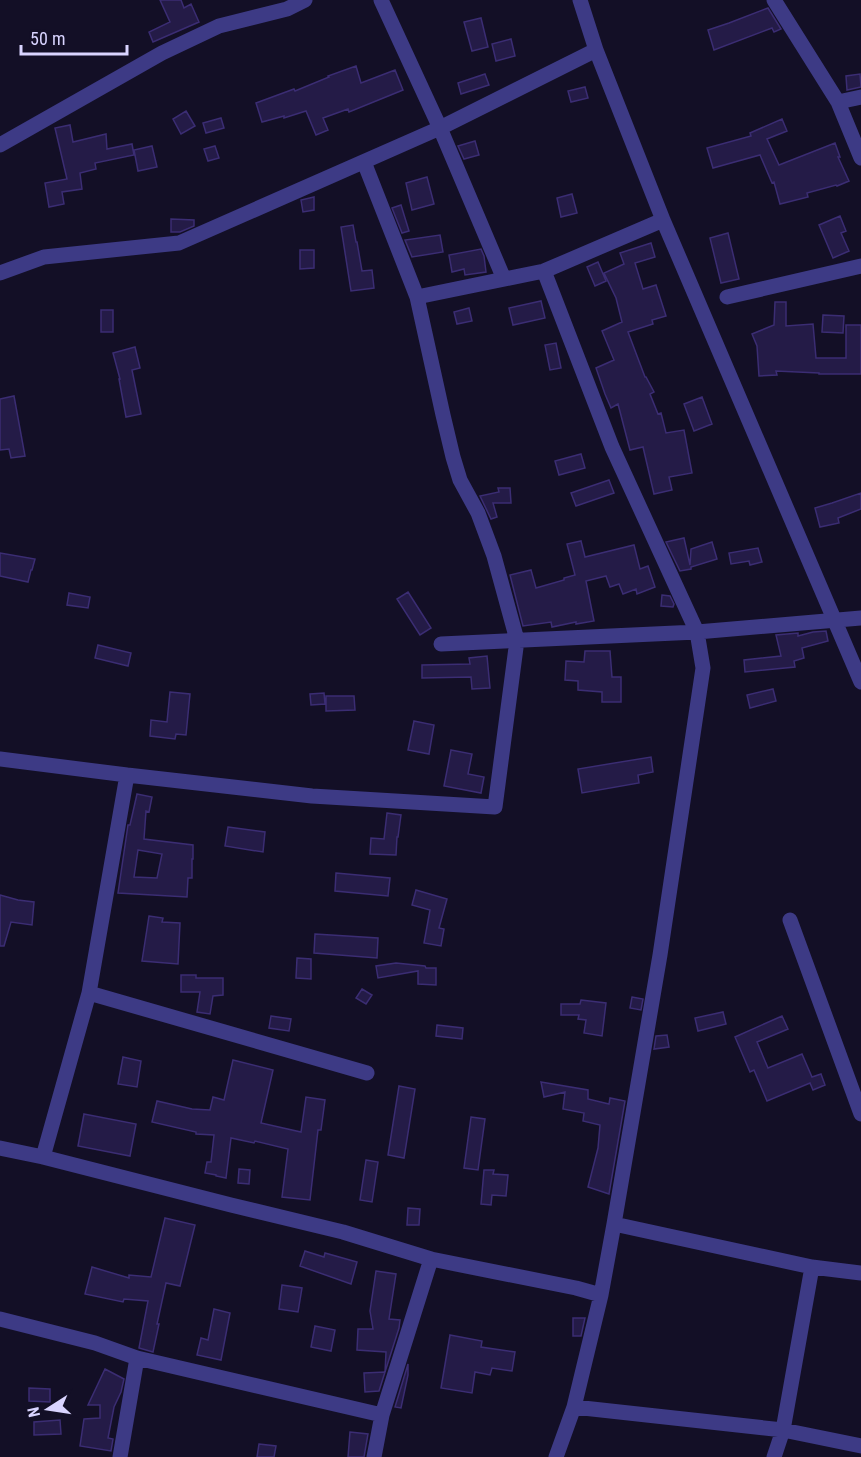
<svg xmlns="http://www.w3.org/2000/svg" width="861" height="1457" font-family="'Roboto Condensed',sans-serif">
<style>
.building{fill:#241b47;stroke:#3b2d73;stroke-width:1.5;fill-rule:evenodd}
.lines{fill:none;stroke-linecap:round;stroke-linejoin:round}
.street{stroke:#3d3a85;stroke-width:15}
</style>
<rect width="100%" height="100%" fill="#130f26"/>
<!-- building -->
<path class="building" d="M160,0H181L184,8L191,4L199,22L153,42L149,32L170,22Z
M768,8L781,29L774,32L772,28L714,50L708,30L729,23Z
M481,18L488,47L472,51L464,22Z
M511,39L515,56L496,61L492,44Z
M356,66L361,83L395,70L403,90L349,112L348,109L323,118L328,130L316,135L306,111L284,118V116L262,122L256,103L294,89L295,91L329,77L328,76Z
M485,74L489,85L461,94L458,83Z
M860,74L861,87L847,90L846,76Z
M585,87L588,98L571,102L568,91Z
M186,111L195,126L181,134L173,119Z
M221,118L224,128L206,133L203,123Z
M782,119L787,131L767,139L779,165L835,143L840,157H838L849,181L837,186L836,185L807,193L808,197L780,204L774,182L772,183L760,155L713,168L707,148L751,136L750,133Z
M70,125L73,142L106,134L107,149L132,144L134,155L95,163L96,169L80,173L82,189L62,192L64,204L49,207L45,183L67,179L55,128Z
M475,141L479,155L464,159L458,146Z
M152,146L157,167L138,171L134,150Z
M215,146L219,158L208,161L204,149Z
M427,177L434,204L412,210L406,183Z
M572,194L577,213L561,217L557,198Z
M314,197V210L303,212L301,200Z
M401,205L409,231L402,233L392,208Z
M840,216L846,231L841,233L849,251L833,258L819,225Z
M171,219L194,220V226L180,232H171Z
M353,225L356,242H357L362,271L372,270L374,288L351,291L341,227Z
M728,233L739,279L721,283L710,238Z
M440,235L443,252L412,257L405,240Z
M651,243L655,257L635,263L643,289L656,285L666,316L652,320L653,324L628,332L645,377H646L654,392L650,394L658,414L661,413L666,433L684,430L692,473L669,477L672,490L654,494L643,447L630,450L618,404L611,408L605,394L596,368L614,360L602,331L622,322L616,298L604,273L624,264L620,253Z
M481,249L484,256L486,272L465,275L464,269L452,272L449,255Z
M300,250H314V268L300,269Z
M598,262L606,281L595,286L587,267Z
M541,301L545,318L513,325L509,308Z
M775,302H786V326L813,324L816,358H846V325H861V374H819V373L776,371L777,375L759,376L757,346L752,334L774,325Z
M469,308L472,321L457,324L454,312Z
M101,310H113V332H101Z
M823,315L844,316L843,333L822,332Z
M556,343L561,368L550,370L545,345Z
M135,347L140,368L132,370L141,414L126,417L119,379H120L113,353Z
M14,396L25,456L11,458L9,449L0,450V399Z
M702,397L712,424L694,431L684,404Z
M581,454L585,468L559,475L555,461Z
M609,480L614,493L576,506L571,493Z
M498,488H510L511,503H493L497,517L491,519L480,496L499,492Z
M861,493V509L838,518L839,523L820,527L815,508L832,503Z
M684,538L690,565L691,549L712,542L717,559L691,567V569L680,571L666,542Z
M581,541L585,557L634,545L640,569L648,566L655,587L637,594L636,589L623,594L619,584L610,587L606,576L586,581L594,621L576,624V622L552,627L551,622L523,626L510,575L531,570L536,588L564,580V578L575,575L567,544Z
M758,548L762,562L750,565L749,561L731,564L729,553Z
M0,553L35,559L32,570H31L28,582L0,576Z
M408,592L431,628L420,635L397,599Z
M69,593L90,597L88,608L67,605Z
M662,595L670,596L674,604L673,607L661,606Z
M826,631L828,641L802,648L804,658L794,661L795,667L745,672L744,660L781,656L776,635L798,633V636L813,632Z
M98,645L131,653L128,666L95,658Z
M585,651H610L612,677H621V702H602V692L578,690V681L565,680L566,661L584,662Z
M487,656L490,688L472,689L471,677L422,678V665L470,664L469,658Z
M773,689L776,701L750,708L747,695Z
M170,692L190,694L186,735L176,734L175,739L150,736L151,720L167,722Z
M324,693L325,704L311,705L310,694Z
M326,696H354L355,710L326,711Z
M414,721L434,725L429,754L408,750Z
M451,750L472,754L468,774L484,777L481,793L444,786Z
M651,757L653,772L638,775L639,783L582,793L578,769Z
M137,794L152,797L149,812L146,811L144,839L193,845V859H192V878H188L187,897L118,893L128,825H130ZM138,850L162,854L157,878L134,877Z
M387,813L401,815L398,837H397L396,855L370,854L371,838L384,839Z
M228,827L265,832L263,852L225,846Z
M336,873L390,878L388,896L335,891Z
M416,890L447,899L439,928L444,929L441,946L424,943L430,910L412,905Z
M0,895L18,900L34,902L32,925L11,922L4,946H0Z
M149,916L163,918L162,922L180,923L178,964L142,961Z
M315,934L378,938L377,958L314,953Z
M297,958L311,959V979L296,978Z
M396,963L425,966L426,968H436V985L418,984V971L378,978L376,966Z
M181,975H196V978H223V995L213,996L210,1014L197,1012L200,992H181Z
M362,989L372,995L366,1004L356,998Z
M632,997L643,999L641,1010L630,1008Z
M581,1000L606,1003L602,1036L584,1033L586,1020L578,1019L579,1015H561V1004H580Z
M723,1012L726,1024L698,1031L695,1018Z
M271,1016L291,1019L289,1031L269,1028Z
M782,1016L788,1029L757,1042L768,1068L802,1054L812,1077L821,1074L825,1085L813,1090L810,1083L767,1101L754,1070L750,1072L735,1037Z
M437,1025L463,1028L462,1039L436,1036Z
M667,1035L669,1047L654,1049L656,1036Z
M123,1057L141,1061L137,1087L118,1084Z
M233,1060L273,1070L261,1123L301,1132L306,1097L325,1100L321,1130H318L310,1200L282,1197L288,1149L255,1141L254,1143L231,1138L226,1178L216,1176V1175L205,1173L207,1162H211L214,1135L196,1134V1132L152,1122L157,1101L192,1109L210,1110L213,1097L224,1100Z
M541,1082L588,1090V1099L609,1104L610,1098L625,1101L609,1194L588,1187L598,1148L600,1125L583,1121L584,1113L563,1109L565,1092L544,1097Z
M399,1086L415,1089L404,1158L388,1155Z
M84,1114L136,1124L130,1156L78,1146Z
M471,1117L485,1119L478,1170L464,1168Z
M366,1160L378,1162L372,1202L360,1200Z
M239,1169L250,1170L249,1184L238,1183Z
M484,1170H494L493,1174L508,1175L506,1196L492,1195L491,1205L481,1204Z
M408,1208L420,1209L419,1225H407Z
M165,1218L195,1225L180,1286L166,1283L157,1324H159L153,1352L139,1348L148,1301L124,1299L123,1302L85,1294L92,1267L129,1278V1275L151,1277Z
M305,1251L324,1257L325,1253L357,1262L351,1284L300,1266Z
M376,1271L396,1274L389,1319L400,1320L399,1328L385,1372L386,1352L357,1350L358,1329H373L370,1311Z
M282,1285L302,1288L298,1312L279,1309Z
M214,1309L230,1313L221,1360L197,1355L201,1338L208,1340Z
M573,1318H585L581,1336H573Z
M315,1326L335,1330L331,1351L311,1347Z
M450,1335L482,1341L481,1347L515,1352L512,1371L492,1368L490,1375L475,1372L472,1393L441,1388Z
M408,1364V1375L401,1408L395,1407Z
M105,1369L124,1379L121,1392L114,1407L108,1438L113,1439L111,1451L80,1446L84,1419L100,1418V1405H88Z
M385,1372L379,1391L365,1392L364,1373Z
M29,1388L50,1389V1402L29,1401Z
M60,1420L61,1434L34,1435V1422Z
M350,1432L368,1434L364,1457H348Z
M259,1444L276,1446L274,1457H257Z"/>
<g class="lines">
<!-- street -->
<path class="street" d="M381,0L440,128L504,279
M580,0L596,50L663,220L861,682
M774,0L838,102L861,158
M838,102L861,97
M0,145L162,53L219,26L287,9L305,0
M544,271L612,447L697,632L703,668L660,955L614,1224L601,1295L574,1407L556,1457
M0,273L44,257L179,243L440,128L596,50
M417,297L544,271L663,220
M727,297L861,266
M441,644L697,632L861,618
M0,759L127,775L89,993L43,1157
M127,775L312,796L495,807L517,640L494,556L478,513L460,480L453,457L443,415L417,297L364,162
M790,920L861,1114
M89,993L367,1073
M0,1148L43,1157L231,1205L343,1232L431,1259L576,1288L601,1295
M614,1224L812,1267L861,1273
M0,1319L95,1343L137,1358L382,1415
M574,1407L783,1430L861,1446
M120,1457L137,1358
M374,1457L382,1415L431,1259
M774,1457L783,1430L812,1267"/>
</g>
<!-- north arrow -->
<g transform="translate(48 1409) rotate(258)" stroke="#130f26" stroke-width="4.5" paint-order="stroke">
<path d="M0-4.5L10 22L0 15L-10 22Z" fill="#d9d4ff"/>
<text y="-9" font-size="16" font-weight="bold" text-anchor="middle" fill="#d9d4ff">N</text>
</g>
<!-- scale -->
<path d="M21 45v9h106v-9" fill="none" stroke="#d9d4ff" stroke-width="3"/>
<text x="30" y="45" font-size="18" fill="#d9d4ff" stroke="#130f26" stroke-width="4.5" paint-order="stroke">50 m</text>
</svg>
